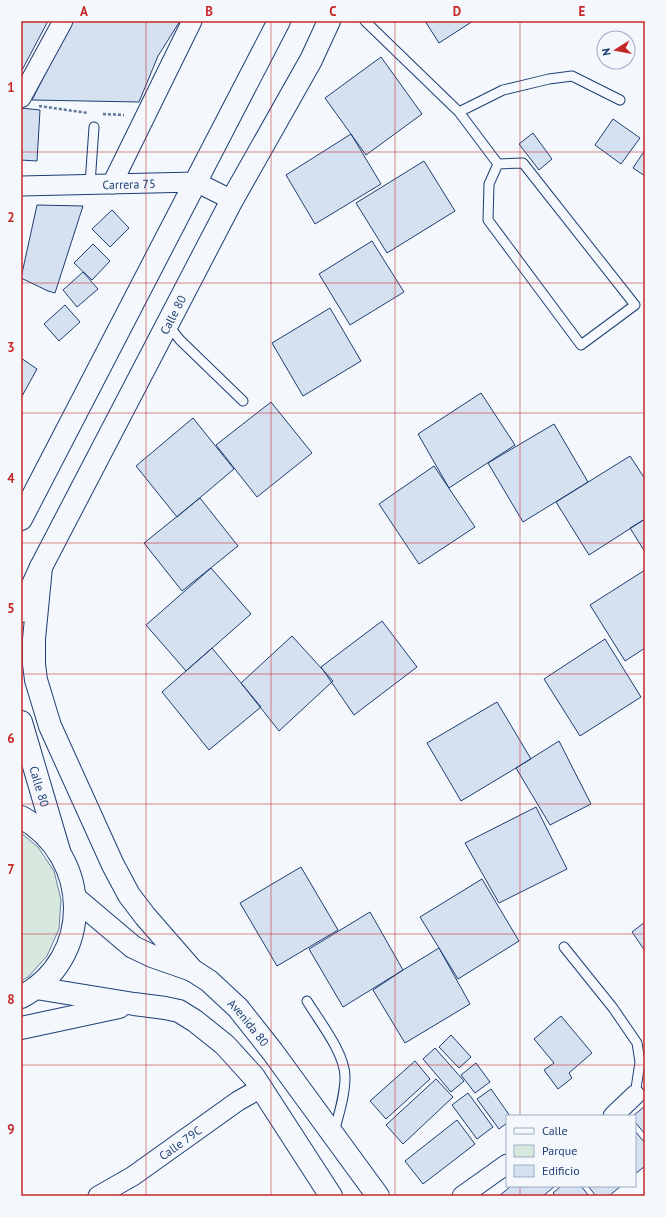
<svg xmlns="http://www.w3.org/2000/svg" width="666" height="1217" font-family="'PT Sans',sans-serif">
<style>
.green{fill:#d7e8df;stroke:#687fa3}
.building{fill:#d5e0f0;stroke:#1d3f73}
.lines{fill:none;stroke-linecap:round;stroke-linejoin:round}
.lane-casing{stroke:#1d3f73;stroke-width:11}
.street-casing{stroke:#1d3f73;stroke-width:21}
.secondary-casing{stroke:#1d3f73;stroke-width:24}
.primary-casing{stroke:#1d3f73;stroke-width:24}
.path{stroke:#5e769c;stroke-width:2.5;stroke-dasharray:3 2;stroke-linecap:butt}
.lane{stroke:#f4f7fb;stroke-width:9}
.street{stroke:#f4f7fb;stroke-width:19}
.secondary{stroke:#f4f7fb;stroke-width:22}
.primary{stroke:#f4f7fb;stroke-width:22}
.grid{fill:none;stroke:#c62828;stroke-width:1;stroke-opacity:0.55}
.labels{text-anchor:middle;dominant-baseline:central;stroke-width:3;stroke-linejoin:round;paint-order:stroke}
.street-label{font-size:12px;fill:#1d3f73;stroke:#f4f7fb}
.neatline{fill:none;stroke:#c62828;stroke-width:1.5}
.grid-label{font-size:13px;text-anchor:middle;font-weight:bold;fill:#c62828}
</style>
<rect width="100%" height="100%" fill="#f4f7fb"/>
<!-- green -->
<path class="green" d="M21,833L38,847L54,871L61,900L59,929L47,956L28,977L21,981Z"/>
<!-- building -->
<path class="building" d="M21,21H48L21,72Z
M72,21H180L158,56L139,102L32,100Z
M425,21H473L439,43Z
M381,57L422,114L366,155L325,98Z
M21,108L40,110L37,161L21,160Z
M613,119L640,138L621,164L595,145Z
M533,133L552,159L539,170L519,144Z
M351,134L381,184L315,224L286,175Z
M645,150V176L633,168Z
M424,161L455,211L387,253L356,203Z
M37,205L83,206L55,293L48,291L21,278Z
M112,210L129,228L110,247L92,229Z
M372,241L404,292L350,325L319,274Z
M93,244L110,261L92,280L74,263Z
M83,272L98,289L77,307L63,290Z
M65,305L80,322L59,341L44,324Z
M330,308L361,361L303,396L272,343Z
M21,358L37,369L21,398Z
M481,393L515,445L449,488L418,434Z
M271,402L312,453L257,497L216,445Z
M193,418L234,469L177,517L136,466Z
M554,424L588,482L523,522L488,463Z
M630,456L645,479V519L589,555L556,502Z
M434,466L475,527L419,564L379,504Z
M200,498L238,546L182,591L144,543Z
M645,519V552L630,528Z
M211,568L251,614L186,671L146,625Z
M645,570V648L625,661L590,605Z
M382,621L417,667L354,715L321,667Z
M292,636L333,681L279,731L241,683Z
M605,639L641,697L580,736L544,679Z
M212,648L261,707L209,750L162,692Z
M497,702L531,759L461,801L427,743Z
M559,741L591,804L550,825L516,768Z
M536,807L567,869L499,903L465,843Z
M301,867L338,930L277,966L240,903Z
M482,879L519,941L458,979L420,917Z
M370,912L403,970L343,1007L309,949Z
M645,922V951L632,932Z
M439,948L470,1004L405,1043L373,990L403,970Z
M561,1016L592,1053L569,1073L572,1078L558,1089L544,1070L554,1063L534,1039Z
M451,1035L471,1057L459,1068L439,1047Z
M435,1048L464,1081L451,1092L423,1059Z
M415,1061L430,1079L386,1119L370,1101Z
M476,1063L490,1082L475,1093L461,1075Z
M436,1079L453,1097L403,1144L386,1125Z
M491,1089L510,1116H507V1123L499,1129L477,1099Z
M468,1093L493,1127L477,1139L452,1105Z
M645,1106V1134L635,1122V1116H633Z
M457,1120L475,1144L423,1184L405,1161Z
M635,1131L645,1143V1166L635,1174Z
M511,1186H555L543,1196H499Z
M561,1186H581L589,1196H556L553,1193Z
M588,1186H621L609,1196H596Z"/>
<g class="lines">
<!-- lane casing -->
<g class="lane-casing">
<path id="lane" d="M365,21L459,112L498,164L489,184L488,220L581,345L635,305L523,163L498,164
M459,112L503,90L549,79L572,76L620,100
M90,184L94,127
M168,325L180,340L243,401
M564,947L613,1008L637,1043L640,1062L635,1095
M307,1001C319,1021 345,1053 345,1077C345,1095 339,1114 334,1132"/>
</g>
<!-- street casing -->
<g class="street-casing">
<g id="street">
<path d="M21,98L63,21"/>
<path d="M112,184L192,21"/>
<path id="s1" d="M21,186L196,182L232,200"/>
<path d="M613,1116L635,1095"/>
<path id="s2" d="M98,1196L133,1176L238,1101L261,1088"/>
<path d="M462,1196L507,1164"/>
</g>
</g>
<!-- secondary casing -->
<g class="secondary-casing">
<g id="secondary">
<path d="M21,519L279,21"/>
<path id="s3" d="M21,611L41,567L232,200L311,60L329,21"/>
<path id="s4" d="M21,722L59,851"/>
</g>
</g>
<!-- primary casing -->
<g class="primary-casing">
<g id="primary">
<path d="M41,567L34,639V664L36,680L50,726L113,865L129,895L145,916L192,970"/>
<path d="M21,817C92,856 94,959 21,997"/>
<path id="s5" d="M75,898L133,947L152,956L192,970L209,981L238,1008L272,1051L378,1196"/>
<path d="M36,988L134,1004L165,1008L179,1011L195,1021L225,1045L254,1077L331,1196"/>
<path d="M21,1028L119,1007"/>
</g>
</g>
<!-- path -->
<path class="path" d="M39,106L88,113
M103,114L124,115"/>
<!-- lane -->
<use href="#lane" class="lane"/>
<!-- street -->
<use href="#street" class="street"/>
<!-- secondary -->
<use href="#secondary" class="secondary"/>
<!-- primary -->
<use href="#primary" class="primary"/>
</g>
<!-- grid -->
<path class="grid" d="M146,21V1196M271,21V1196M395,21V1196M520,21V1116M21,152H645M21,283H645M21,413H645M21,543H645M21,674H645M21,804H645M21,934H645M21,1065H645M520,1186V1196"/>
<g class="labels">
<!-- street labels -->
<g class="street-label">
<text stroke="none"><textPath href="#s1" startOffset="108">Carrera 75</textPath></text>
<text stroke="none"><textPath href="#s3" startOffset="333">Calle 80</textPath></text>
<text stroke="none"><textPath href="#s4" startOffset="67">Calle 80</textPath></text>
<text stroke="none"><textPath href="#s5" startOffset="217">Avenida 80</textPath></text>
<text stroke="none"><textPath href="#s2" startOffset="98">Calle 79C</textPath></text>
</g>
</g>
<!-- border -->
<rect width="666" height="1217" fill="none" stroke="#f4f7fb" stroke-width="44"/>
<!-- legend -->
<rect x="506" y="1115" width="130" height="72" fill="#f4f7fb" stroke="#9eadc5"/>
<rect x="514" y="1128" width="20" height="6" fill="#f4f7fb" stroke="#9eadc5"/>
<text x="542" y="1135" font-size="12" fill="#1d3f73">Calle</text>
<rect x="514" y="1145" width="20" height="12" fill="#d7e8df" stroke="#9eadc5"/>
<text x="542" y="1155" font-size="12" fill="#1d3f73">Parque</text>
<rect x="514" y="1165" width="20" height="12" fill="#d5e0f0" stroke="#9eadc5"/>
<text x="542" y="1175" font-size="12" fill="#1d3f73">Edificio</text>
<!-- north arrow -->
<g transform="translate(616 50) rotate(259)"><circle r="19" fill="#f4f7fb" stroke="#9eadc5"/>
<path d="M0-3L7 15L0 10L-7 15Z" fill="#c62828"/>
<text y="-6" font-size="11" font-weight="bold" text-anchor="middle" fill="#1d3f73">N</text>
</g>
<rect x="22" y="22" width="622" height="1173" class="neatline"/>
<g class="grid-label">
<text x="84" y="16">A</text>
<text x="209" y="16">B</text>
<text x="333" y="16">C</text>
<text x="457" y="16">D</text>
<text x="582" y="16">E</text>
<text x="11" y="92">1</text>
<text x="11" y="222">2</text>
<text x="11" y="352">3</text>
<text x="11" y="483">4</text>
<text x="11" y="613">5</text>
<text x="11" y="743">6</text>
<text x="11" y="874">7</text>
<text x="11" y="1004">8</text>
<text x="11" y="1134">9</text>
</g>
</svg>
